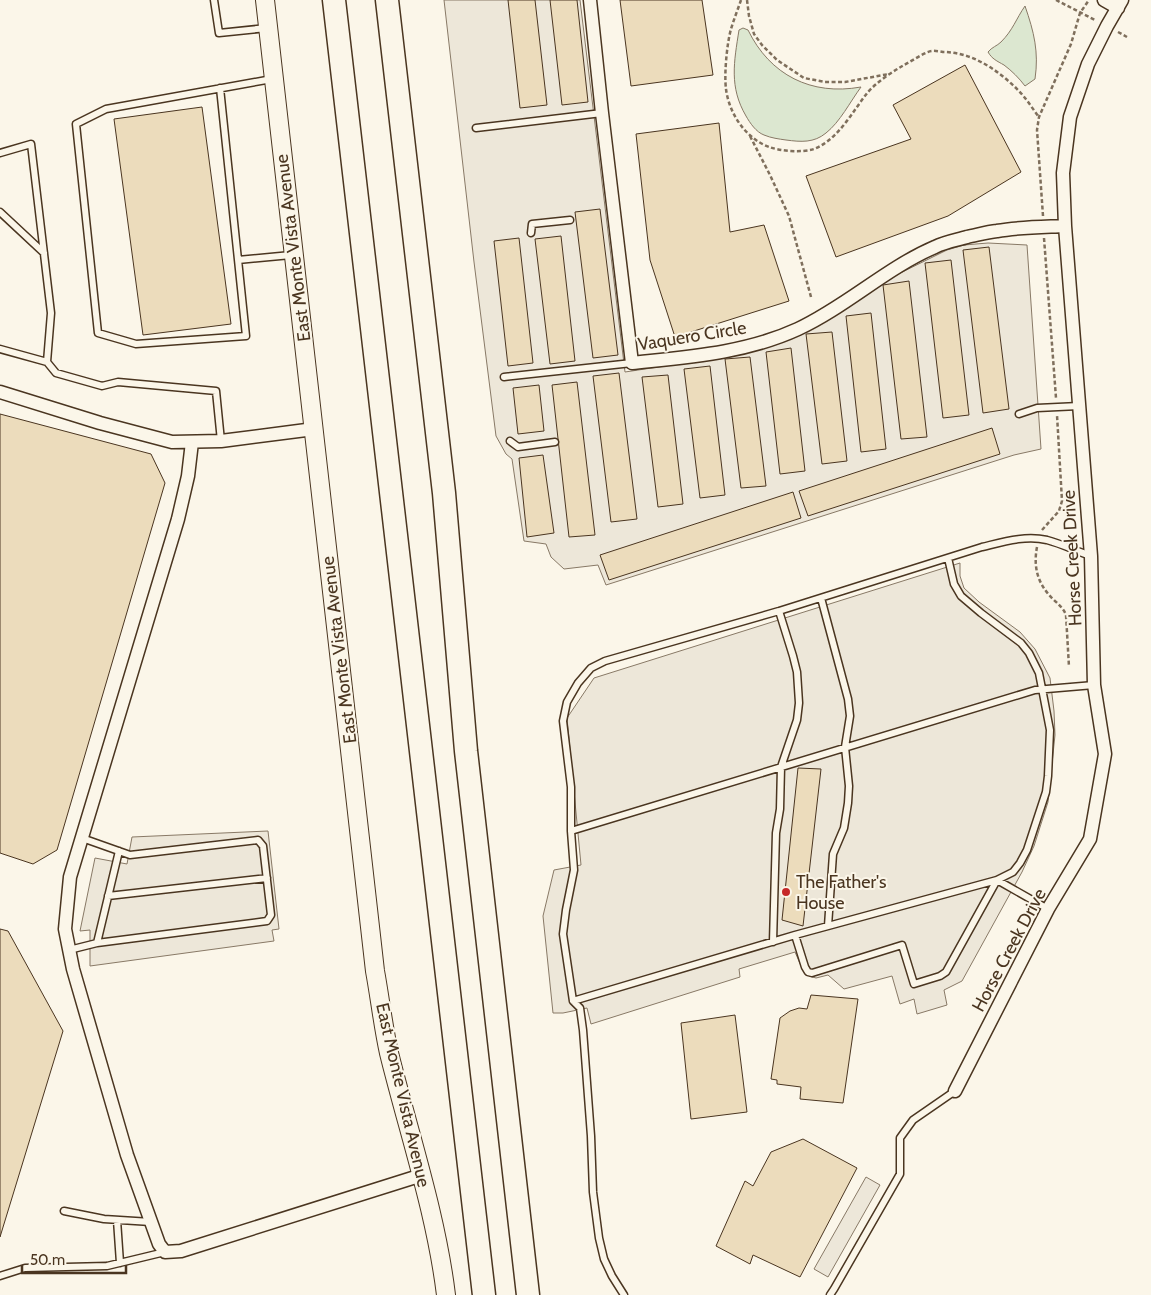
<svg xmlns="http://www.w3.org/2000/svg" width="1151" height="1295" font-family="Cabin,sans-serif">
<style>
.grass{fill:#dce7d0;stroke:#887966}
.parking{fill:#ede7d9;stroke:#887966}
.building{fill:#ecdcbc;stroke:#4a3520}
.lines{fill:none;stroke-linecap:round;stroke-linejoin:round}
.lane-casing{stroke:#4a3520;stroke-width:9}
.street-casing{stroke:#4a3520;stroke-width:15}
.secondary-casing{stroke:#4a3520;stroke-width:20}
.highway-casing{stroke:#4a3520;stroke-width:25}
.path{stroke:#7f6f5c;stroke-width:2.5;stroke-dasharray:4 2.5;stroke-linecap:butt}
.lane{stroke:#fbf6e9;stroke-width:6}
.street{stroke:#fbf6e9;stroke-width:12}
.secondary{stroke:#fbf6e9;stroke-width:18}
.highway{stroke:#fbf6e9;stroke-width:22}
.poi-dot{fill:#c62828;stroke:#fbf6e9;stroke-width:2}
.labels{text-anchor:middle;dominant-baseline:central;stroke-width:4;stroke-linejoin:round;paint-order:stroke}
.street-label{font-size:18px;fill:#4a3520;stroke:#fbf6e9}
.poi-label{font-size:18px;fill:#4a3520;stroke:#fbf6e9;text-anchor:start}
</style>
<rect width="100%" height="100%" fill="#fbf6e9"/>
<!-- grass -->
<path class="grass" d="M1025,6C1034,32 1039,52 1035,79L1025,86C1019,78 1012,71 1004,65C997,61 992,59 988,52C992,47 997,46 1001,42C1013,30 1016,19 1025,6Z
M743,28L748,30C770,75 811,96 861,87C850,102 840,122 826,133C814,143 801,142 786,140C779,139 771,138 764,135C756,132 750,123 746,116C729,87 734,62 739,30Z"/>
<!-- parking -->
<path class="parking" d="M444,0H580L625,372L705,360L753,351L882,282L947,250L964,245L988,243L1027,245L1041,449L1014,455L606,585L598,565L564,569L551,557L546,544L524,541L512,459L506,454L496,436L474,262Z
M960,563V576L964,588L979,602L1020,632L1035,649L1050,678L1054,711L1055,735L1048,802L1034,846L1022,872L962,981L944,990L947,1005L917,1014L914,999L900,1004L892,976L844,989L828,975L816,978L809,976L802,968L795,952L739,969L740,977L591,1024L587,1008L563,1013H553L543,916L554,870L581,865L567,718L594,678Z
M268,831L279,929L272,930L274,941L90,966V930L80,931L95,858L127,864L132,837Z
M866,1177L880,1185L828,1277L814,1269Z"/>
<!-- building -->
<path class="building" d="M508,0H535L547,105L520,108Z
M550,0H577L588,102L562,105Z
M620,0H702L713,75L631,86Z
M965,65L1021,172L948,216L836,257L806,176L911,139L893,105Z
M202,107L231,324L143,335L114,119Z
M719,123L730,232L764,225L789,301L675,337L650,260L636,134Z
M600,209L618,355L593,358L575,212Z
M561,236L575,361L550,364L535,239Z
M519,238L533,363L508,366L494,241Z
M989,247L1009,409L983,413L963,250Z
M951,260L969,415L943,418L925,263Z
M909,281L927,437L901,439L883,285Z
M871,313L886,449L861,452L846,316Z
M832,332L847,461L822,464L806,334Z
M791,348L805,471L780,474L766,352Z
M750,357L766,486L741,488L725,359Z
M710,366L725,495L700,498L684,369Z
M619,373L637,519L611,522L593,376Z
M668,375L683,504L658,507L642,377Z
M577,382L595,535L569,537L552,385Z
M539,385L544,431L518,434L513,388Z
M0,414L151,454L165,483L57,850L33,864L0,853Z
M992,428L1000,454L808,516L799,491Z
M543,455L554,533L527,537L519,458Z
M793,492L801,518L609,580L600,555Z
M798,768L821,769L803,926L782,920Z
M0,929L8,931L63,1031L0,1237Z
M811,995L858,999L843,1103L800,1099L801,1087L777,1084V1080L771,1079L780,1018L790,1011L799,1008L807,1009Z
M735,1015L747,1112L691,1119L681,1023Z
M803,1139L857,1168L800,1277L753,1255L750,1264L716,1246L745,1181L753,1186L771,1152Z"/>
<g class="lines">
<!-- lane casing -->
<g class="lane-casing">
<path id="lane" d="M214,0L219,33L267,28
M220,88L246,336L136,344L98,333L76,124L106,109L272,79
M476,128L602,113
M0,153L31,144L51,313L47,362L56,373L102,386L118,382L216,391L221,441
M0,212L44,253
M531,233L532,224L570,220
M238,260L291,255
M0,349L47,362
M504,377L632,363
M1019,414L1037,408L1079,406
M510,441L518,447L555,442
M821,598L848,699L850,716L845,747L849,786L848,803L844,828L833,854L828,926
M571,831V787L563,721L567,702L578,683L591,668L605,661L779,611L982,547C1003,542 1025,535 1047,540C1062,544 1076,551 1091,556
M82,838L130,855L258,840L263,846L271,915L267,921L97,943L119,851
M108,896L267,878
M1048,909L997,880L946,972L940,976L914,984L902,945L812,973L808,972L805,967L795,935L573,1001L563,934L566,910L574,870L571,831L1035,690L1094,685
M795,935L997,880L1013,872L1020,863L1027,850L1046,792L1048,776L1050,730L1039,673L1029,653L1021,643L981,613L961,596L954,584L948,558
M773,942L776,833L780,809L781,767L797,720L799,703L797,672L793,656L779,611
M69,950L97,943
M573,1001L580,1008L583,1030L591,1136L593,1192L599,1238L604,1259L612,1276L624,1295
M64,1211L104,1219L151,1222
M117,1220L120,1263
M0,1276L25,1268L107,1266L165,1252
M830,1295L834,1289L900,1174V1138L913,1120L955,1091"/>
</g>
<!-- street casing -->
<g class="street-casing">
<path id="street" d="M590,0L602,113L632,363C688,357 746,353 798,329C847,306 886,268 935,247C945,242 957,240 967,237C977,235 987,232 997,231C1019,227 1043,227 1065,226
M1104,0L1118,8
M0,392L100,423L172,442L221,441L314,429
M192,442L188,476L178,519L70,877L65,929L73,969L127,1155L159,1244L165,1252L181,1251L422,1175
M955,1091L1048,909L1090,839L1105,754L1094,685L1091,556L1065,226L1063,173L1070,117L1088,64L1107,26L1122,0"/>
</g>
<!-- secondary casing -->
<g class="secondary-casing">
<path id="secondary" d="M265,0L375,971C380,998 383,1026 389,1053C409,1134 436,1213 446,1295"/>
</g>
<!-- highway casing -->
<g class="highway-casing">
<path id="highway" d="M334,0L484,1295
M387,0L444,493L466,751L528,1295"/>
</g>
<!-- path -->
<path class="path" d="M741,0C738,9 734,19 731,29C727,43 724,74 726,89C729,113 745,138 769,147C781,151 801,153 814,149C839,139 852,112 868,92C878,81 892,72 904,65C912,61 920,55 928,52C932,50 938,51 943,52C972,52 998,70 1018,90C1026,98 1032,108 1039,117
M747,0L749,16L754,34L762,45L777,60L804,78L825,82H845L889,74
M1056,0L1095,20
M1118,32L1127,37
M750,136L770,175L789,216L811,297
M1043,216L1037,130L1039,117L1071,44L1080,13L1089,0
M1044,238L1056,398
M1042,530L1059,511L1062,501L1057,415
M1037,547C1033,568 1038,585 1054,600C1059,605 1064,609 1066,615L1069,667"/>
<!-- lane -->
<use href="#lane" class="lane"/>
<!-- street -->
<use href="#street" class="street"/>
<!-- secondary -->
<use href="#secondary" class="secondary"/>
<!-- highway -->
<use href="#highway" class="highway"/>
</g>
<!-- markers -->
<circle class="poi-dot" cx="786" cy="892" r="5"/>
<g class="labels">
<!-- street labels -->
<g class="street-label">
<text transform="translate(293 248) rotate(-97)">East Monte Vista Avenue</text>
<text transform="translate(692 336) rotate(-9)">Vaquero Circle</text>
<text transform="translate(1072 558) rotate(-93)">Horse Creek Drive</text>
<text transform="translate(339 650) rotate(-97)">East Monte Vista Avenue</text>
<text transform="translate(1009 950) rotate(-62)">Horse Creek Drive</text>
<text transform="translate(403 1095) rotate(77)">East Monte Vista Avenue</text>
</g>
<!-- poi labels -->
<g class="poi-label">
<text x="796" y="882">The Father's<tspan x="796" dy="21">House</tspan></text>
</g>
</g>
<!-- scale -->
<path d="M22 1265v8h104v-8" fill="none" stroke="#4a3520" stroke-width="2.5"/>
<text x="30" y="1265" font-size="15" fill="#4a3520" stroke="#fbf6e9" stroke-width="4" paint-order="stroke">50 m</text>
</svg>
